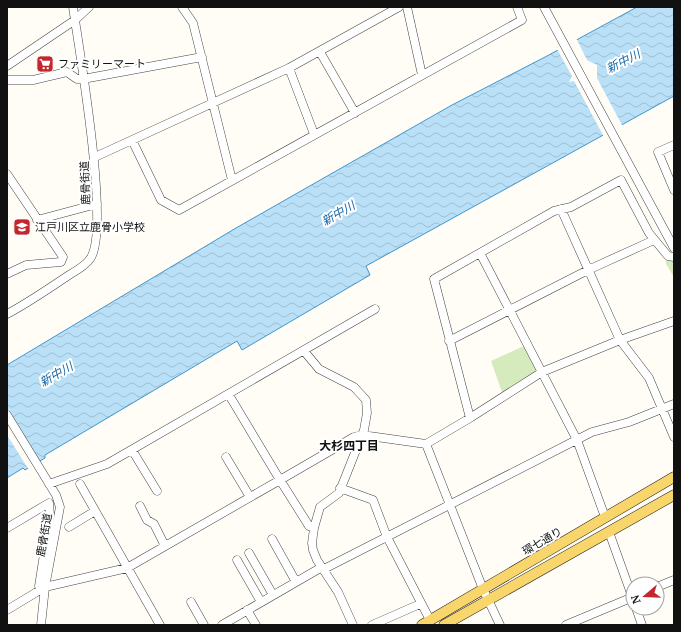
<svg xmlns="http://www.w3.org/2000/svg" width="681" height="632" font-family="'PT Serif','Noto Sans JP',serif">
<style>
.park{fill:#d5ebbd}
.water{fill:url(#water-waves);stroke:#3f96cf}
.pier{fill:#fffdf5}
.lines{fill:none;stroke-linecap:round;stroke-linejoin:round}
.minor-casing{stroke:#444;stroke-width:9}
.major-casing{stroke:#222;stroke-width:11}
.minor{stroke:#fff;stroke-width:8}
.major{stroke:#f9d66b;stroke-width:10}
.labels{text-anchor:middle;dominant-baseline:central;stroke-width:4;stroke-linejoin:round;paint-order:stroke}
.poi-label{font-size:11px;fill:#111;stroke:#fff;text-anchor:start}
.street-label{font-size:11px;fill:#111;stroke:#fff}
.water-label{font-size:12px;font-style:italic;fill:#1768a6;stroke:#fff}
.neighbourhood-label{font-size:12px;font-weight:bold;fill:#111;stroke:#fff}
</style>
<defs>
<pattern id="water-waves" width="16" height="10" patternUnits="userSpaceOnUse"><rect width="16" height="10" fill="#b9e0f7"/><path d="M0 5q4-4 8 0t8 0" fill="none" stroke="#9ebfd3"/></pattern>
</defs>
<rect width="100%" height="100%" fill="#fffdf5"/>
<!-- park -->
<path class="park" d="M666,259L674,261V277L666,264Z
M526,345L540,372L503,395L491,361Z"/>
<!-- water -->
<path class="water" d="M637,7H674V96L366,266L370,275L242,350L237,341L45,455V458L25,470L23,468L7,478V365L236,228L452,105L547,56Z"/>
<!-- pier -->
<path class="pier" d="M576,38L587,60L597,65V78L623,127L604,137L574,81L569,82L572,76L557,49Z
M7,407L41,463L29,470L7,435Z"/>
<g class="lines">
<!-- minor casing -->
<g class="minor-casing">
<path id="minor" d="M182,7L193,23L232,180
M407,7L422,75
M544,7L674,248
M320,52L355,113
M7,66L75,20L89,7
M289,68L314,134
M7,80H33L67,72L77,79H83L202,57
M132,140L161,200L179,210L522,20L517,7
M674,145L658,152L674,190
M95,157L289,68L399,7
M7,174L63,257L61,262L26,265L7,274
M561,209L620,340L649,378L674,437
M37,220L97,204
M480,253L577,440L605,517
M7,314C28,303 48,289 69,275C76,271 85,266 90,259C111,231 79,49 73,7
M449,341L588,270L654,240
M304,351L319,369L354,387L366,400L367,413L364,430L339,493L320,507L314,528L312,543L313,550L317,560L338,592L353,625
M229,395L280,480L354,437L362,435L426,444
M7,415L56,495L60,507L45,587L41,625
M470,418L434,279L554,211L571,207L621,180L649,233L668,256L674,257
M132,450L157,491
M226,457L250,497
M49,484L107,464L375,309
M80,484L160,625
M340,488L373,500L387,537L430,620
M140,506L147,520L154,524L165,546
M69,527L95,511
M7,528L49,503L50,516L39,586L40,590
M609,532L633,599
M272,539L296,582
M249,553L273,595
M237,560L261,602
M324,569L592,432L629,422L674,404
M657,587L674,580
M191,602L204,625
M636,608L642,625
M7,610L45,587L127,568L280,480L309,526L314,528
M247,610L256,625
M222,625L322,567
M372,625L420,604
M500,625L483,589L426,444L470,418L542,372L620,340L674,321
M566,625L633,597"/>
</g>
<!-- major casing -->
<g class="major-casing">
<path id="major" d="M422,625L674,477
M444,625L674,495"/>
</g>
<!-- minor -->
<use href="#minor" class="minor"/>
<!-- major -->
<use href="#major" class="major"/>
</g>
<!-- icons -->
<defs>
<g id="supermarket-square" transform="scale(0.9)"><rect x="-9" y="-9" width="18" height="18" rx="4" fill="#c4262e" stroke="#fff"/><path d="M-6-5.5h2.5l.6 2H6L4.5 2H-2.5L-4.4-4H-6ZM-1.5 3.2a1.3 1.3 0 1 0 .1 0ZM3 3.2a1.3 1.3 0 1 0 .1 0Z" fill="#fff"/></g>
<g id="school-square" transform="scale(0.9)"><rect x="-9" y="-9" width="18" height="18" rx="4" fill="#c4262e" stroke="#fff"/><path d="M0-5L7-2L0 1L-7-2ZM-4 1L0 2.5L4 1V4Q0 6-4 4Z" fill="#fff"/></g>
</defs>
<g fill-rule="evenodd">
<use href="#supermarket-square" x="45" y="64"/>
<use href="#school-square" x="22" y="227"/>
</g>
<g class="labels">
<!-- poi labels -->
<g class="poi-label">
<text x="58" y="64">ファミリーマート</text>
<text x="35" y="227">江戸川区立鹿骨小学校</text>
</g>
<!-- street labels -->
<g class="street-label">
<text transform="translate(85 183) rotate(-92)">鹿骨街道</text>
<text transform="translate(44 535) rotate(-80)">鹿骨街道</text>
<text transform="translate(542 541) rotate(-30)">環七通り</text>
</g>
<!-- water labels -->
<g class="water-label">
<text transform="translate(623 61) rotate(-27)">新中川</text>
<text transform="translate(338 213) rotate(-30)">新中川</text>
<text transform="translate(56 374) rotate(-30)">新中川</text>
</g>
<!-- neighbourhood labels -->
<g class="neighbourhood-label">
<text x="349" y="445">大杉四丁目</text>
</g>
</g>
<!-- border -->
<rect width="681" height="632" fill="none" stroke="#111111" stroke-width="16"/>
<!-- north arrow -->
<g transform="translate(645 596) rotate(251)"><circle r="19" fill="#ffffff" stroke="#a0a0a0"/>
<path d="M0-3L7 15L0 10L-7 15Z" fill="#c4262e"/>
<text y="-6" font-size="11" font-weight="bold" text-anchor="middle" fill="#111111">N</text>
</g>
</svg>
